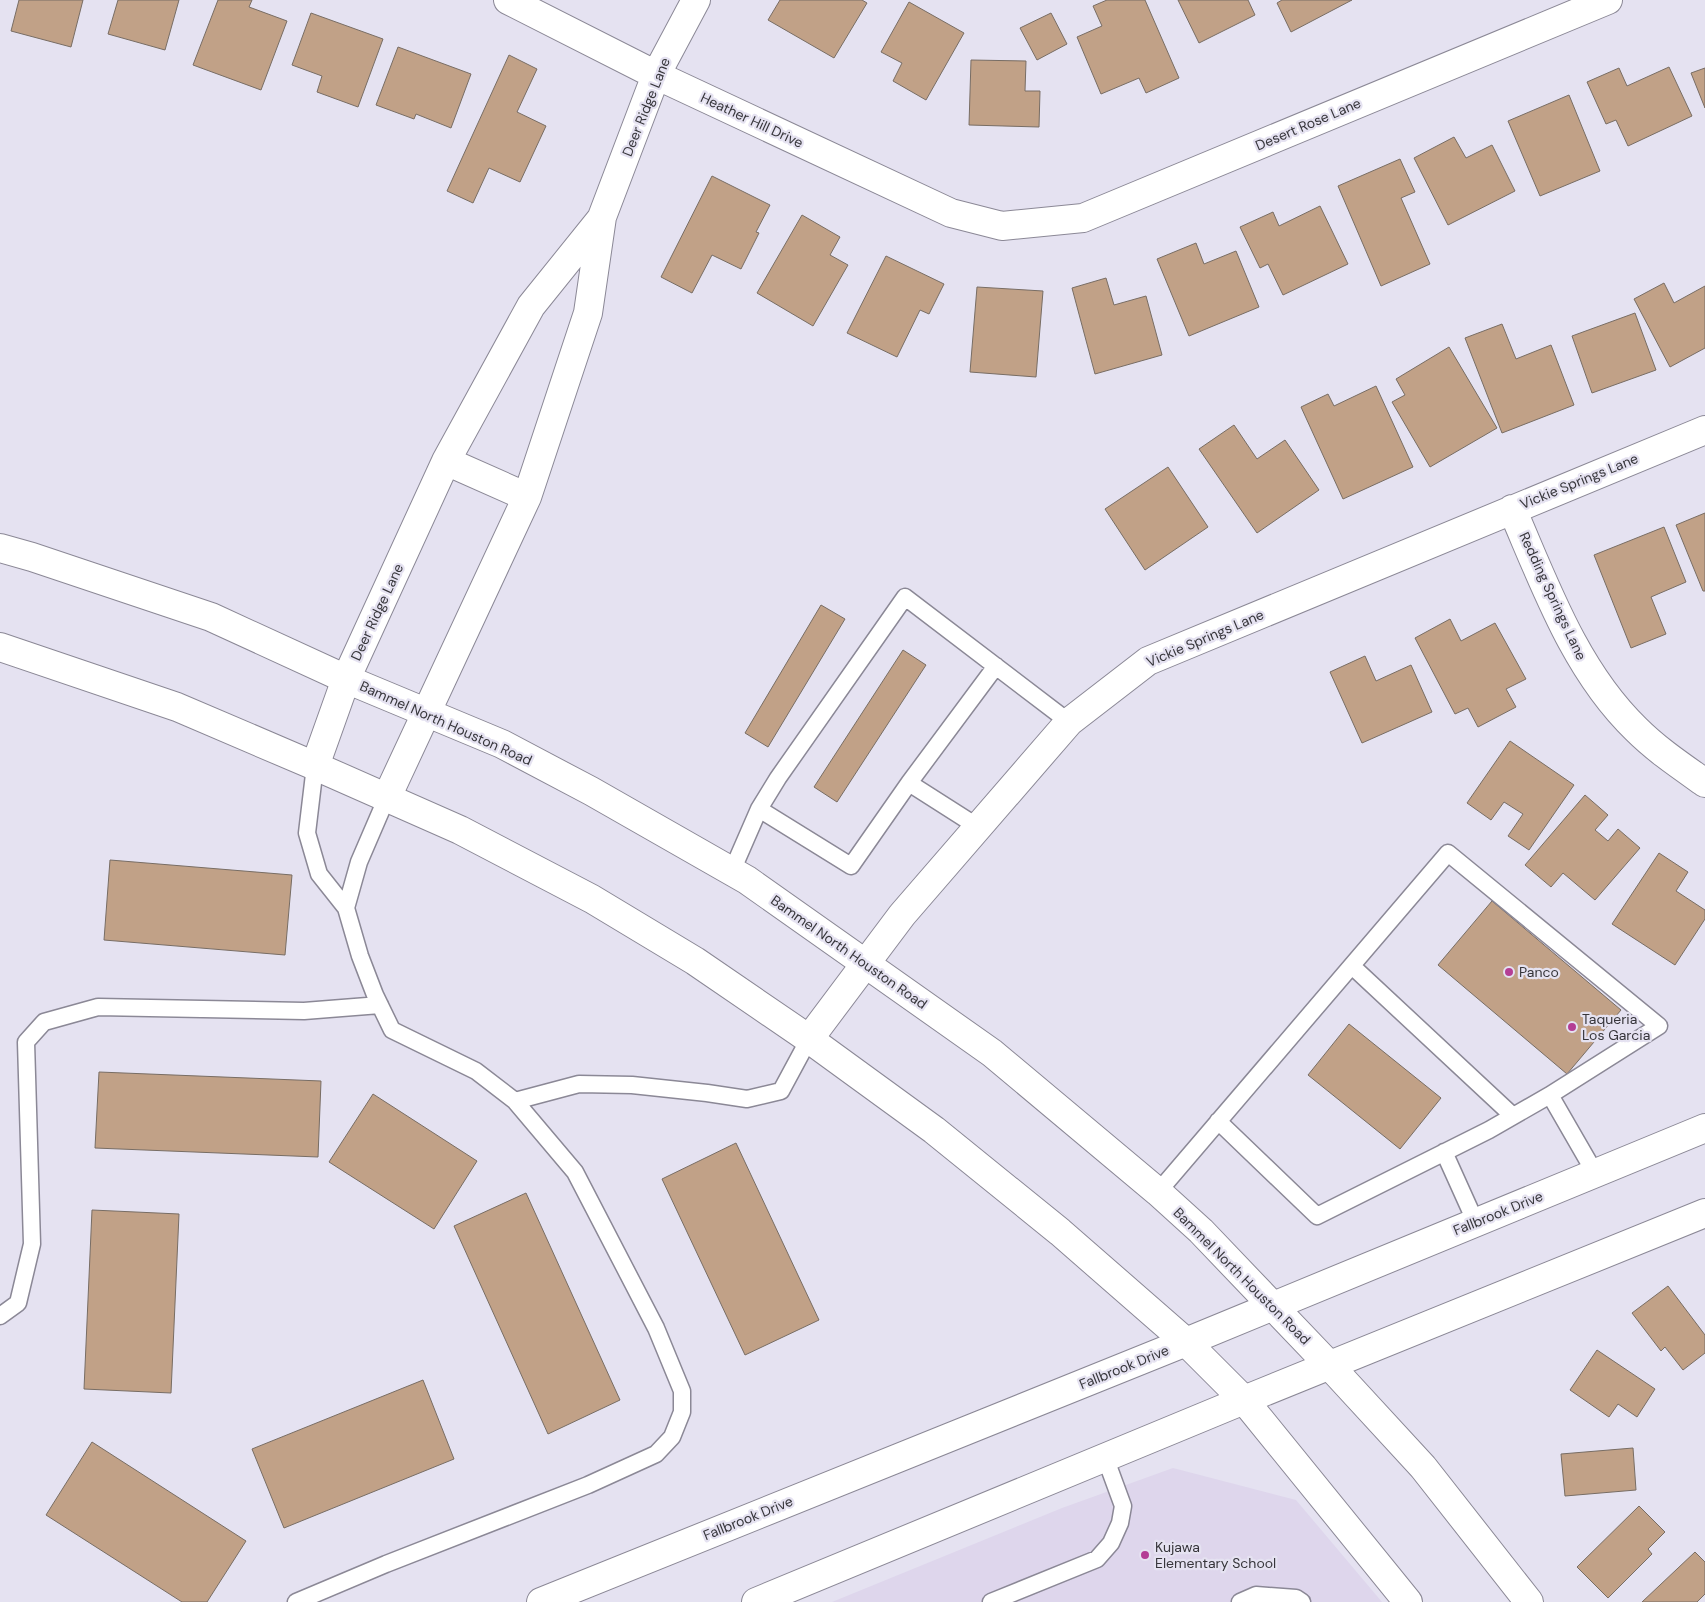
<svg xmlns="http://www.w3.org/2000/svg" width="1705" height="1602" font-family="'DM Sans',sans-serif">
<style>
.education{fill:#ded6ec}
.building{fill:#c1a187;stroke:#786d64}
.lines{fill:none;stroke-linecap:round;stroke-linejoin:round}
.lane-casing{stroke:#8b8896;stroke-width:19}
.street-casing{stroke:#8b8896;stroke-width:30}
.secondary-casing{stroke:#8b8896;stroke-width:30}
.primary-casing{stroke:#8b8896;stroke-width:30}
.lane{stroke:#fff;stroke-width:16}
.street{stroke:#fff;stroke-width:28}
.secondary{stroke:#fff;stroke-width:28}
.primary{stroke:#fff;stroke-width:28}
.poi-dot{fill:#b43e95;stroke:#e5e2f1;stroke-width:2}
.labels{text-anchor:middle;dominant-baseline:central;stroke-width:4.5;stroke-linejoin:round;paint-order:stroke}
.street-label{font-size:14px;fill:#37363b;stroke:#e5e2f1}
.poi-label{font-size:14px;fill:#37363b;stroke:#e5e2f1;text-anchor:start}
</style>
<rect width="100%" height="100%" fill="#e5e2f1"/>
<!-- education -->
<path class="education" d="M1173,1468L1296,1500L1382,1602H832L1062,1508Z"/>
<!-- building -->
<path class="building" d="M19,0H83L71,47L11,31Z
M118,0H179L165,50L108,34Z
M218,0H252L249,7L287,21L261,90L193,65Z
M780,0H862L867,3L834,58L768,20Z
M1107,0H1145L1179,78L1146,93L1139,78L1101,94L1077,37L1102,26L1093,6Z
M1178,0H1248L1255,15L1199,43Z
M1282,0H1352L1291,32L1277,3Z
M909,2L964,33L926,100L893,81L902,63L881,52Z
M311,13L383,39L358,107L317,92L322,76L292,65Z
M1051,13L1067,44L1037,60L1020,28Z
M398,47L471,74L451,128L416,114L414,119L376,105Z
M509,55L537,69L517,112L546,126L520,182L489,168L473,203L447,191Z
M971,60L1026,61L1025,91H1040L1039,127L969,125Z
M1669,67L1692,116L1628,146L1616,120L1606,124L1587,82L1619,68L1627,86Z
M1705,68V108L1691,73Z
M1569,95L1600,171L1540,196L1508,121Z
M1454,137L1466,158L1492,145L1515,191L1448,225L1414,158Z
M1400,159L1415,192L1401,198L1430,264L1381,286L1338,186Z
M712,176L770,205L756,232L759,233L741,269L712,255L692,293L661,277Z
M1320,206L1348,264L1283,295L1268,264L1260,268L1240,227L1273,212L1279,226Z
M802,215L840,237L830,255L848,265L813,326L757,293Z
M1196,243L1204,264L1236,251L1259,307L1189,336L1157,259Z
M886,256L944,284L929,314L920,310L897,357L847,333Z
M1106,278L1114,305L1146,296L1162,355L1095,374L1072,288Z
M1664,283L1674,303L1705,286V348L1670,367L1634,299Z
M977,287L1043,291L1036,377L970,372Z
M1635,313L1656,370L1592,393L1572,336Z
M1502,324L1516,359L1551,345L1574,405L1502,433L1465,338Z
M1449,347L1497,428L1430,467L1392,402L1405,395L1396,379Z
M1376,386L1413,467L1343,499L1301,407L1328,394L1334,406Z
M1234,425L1257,459L1285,440L1319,490L1257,533L1199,449Z
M1168,467L1208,527L1145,570L1105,509Z
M1705,513V591H1703L1676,525Z
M1664,527L1686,582L1651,597L1666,634L1631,648L1594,555Z
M821,605L845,619L768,747L745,733Z
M1450,619L1461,641L1495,623L1526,679L1506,689L1516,707L1478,727L1468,708L1455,714L1415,638Z
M903,650L926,665L837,802L814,787Z
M1365,656L1376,681L1411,665L1432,712L1362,743L1330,672Z
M1510,741L1574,785L1529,850L1508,836L1523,814L1504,802L1491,820L1467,803Z
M1585,795L1608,815L1595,830L1608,841L1618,829L1640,848L1595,900L1563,873L1551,887L1525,865Z
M1659,853L1688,872L1676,891L1705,910V919L1675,965L1612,924Z
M110,860L292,875L285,955L104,940Z
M1492,901L1621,1010L1567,1074L1438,965Z
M1349,1024L1441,1098L1400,1149L1308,1075Z
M99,1072L321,1081L318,1157L95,1148Z
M373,1094L477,1161L434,1229L329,1162Z
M736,1143L819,1320L745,1355L662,1179Z
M526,1193L620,1400L548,1434L454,1226Z
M92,1210L179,1214L171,1393L84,1389Z
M1668,1286L1705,1335V1353L1683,1370L1665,1347L1661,1351L1632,1313Z
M1597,1350L1655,1389L1637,1417L1618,1404L1609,1417L1570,1390Z
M423,1380L454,1459L284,1528L252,1449Z
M92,1442L246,1541L207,1602H182L46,1515Z
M1633,1448L1636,1490L1565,1496L1561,1454Z
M1639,1506L1665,1532L1648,1549L1652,1554L1608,1598L1577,1567Z
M1695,1552L1705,1562V1594L1697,1602H1642Z"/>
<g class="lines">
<!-- lane casing -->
<g class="lane-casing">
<path id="lane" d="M315,766L307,833L319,874L346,908L359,862L387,797
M909,783L996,666
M759,809L851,866L909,783L978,827
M732,871L759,809L778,778L905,597L1069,722
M346,908L360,956L375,995L392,1030L476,1071L515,1101L579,1084L632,1085L707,1093L747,1099L781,1091L809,1039
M1352,966L1513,1116
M1550,1095L1595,1173
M1444,1152L1476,1223
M1158,1192C1254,1079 1351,966 1448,853L1659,1026L1550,1095L1489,1130L1317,1216L1218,1121
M0,1316L18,1303L32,1244L26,1042L44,1022L98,1007L304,1011L380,1005
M296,1602L386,1564L588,1485L656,1454L672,1437L682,1412V1391L656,1328L575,1172L515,1101
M991,1602L1097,1559L1111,1543L1120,1523L1123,1506L1105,1457
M1240,1602L1256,1595L1296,1598L1302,1602"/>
</g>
<!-- street casing -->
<g class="street-casing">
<path id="street" d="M508,0L656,75L951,213L1002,226L1083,218L1608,0
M446,461L527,497
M1512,509C1545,585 1575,670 1636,729C1657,750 1681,766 1705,783
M315,766L346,679L446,461L531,306L601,219
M387,797L527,497L588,313L602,217L656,75L696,0
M809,1039L902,915L1069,722L1148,661L1705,430"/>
</g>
<!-- secondary casing -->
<g class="secondary-casing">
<path id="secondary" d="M541,1602L1186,1342L1705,1128
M756,1602L1244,1400L1705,1213"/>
</g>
<!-- primary casing -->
<g class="primary-casing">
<path id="primary" d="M0,548L32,557L211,617L346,679L502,744L591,791L747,880L992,1053L1158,1192L1201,1231L1330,1366L1423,1467L1529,1602
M0,647L177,707L315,766L460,830L592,899L695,961L809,1039L934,1130L1060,1232L1186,1342L1244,1400L1408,1602"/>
</g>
<!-- lane -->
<use href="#lane" class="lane"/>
<!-- street -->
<use href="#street" class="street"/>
<!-- secondary -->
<use href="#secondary" class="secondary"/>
<!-- primary -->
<use href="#primary" class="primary"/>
</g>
<!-- markers -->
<g class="poi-dot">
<circle cx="1509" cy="972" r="5"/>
<circle cx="1572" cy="1027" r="5"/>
<circle cx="1145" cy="1555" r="5"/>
</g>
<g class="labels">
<!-- street labels -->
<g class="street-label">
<text transform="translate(646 107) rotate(-68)">Deer Ridge Lane</text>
<text transform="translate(752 120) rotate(25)">Heather Hill Drive</text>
<text transform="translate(1308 124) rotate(-23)">Desert Rose Lane</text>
<text transform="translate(1579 481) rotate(-22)">Vickie Springs Lane</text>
<text transform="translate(1553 596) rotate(65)">Redding Springs Lane</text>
<text transform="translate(377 612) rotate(-65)">Deer Ridge Lane</text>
<text transform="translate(1205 638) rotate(-23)">Vickie Springs Lane</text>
<text transform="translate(446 723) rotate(24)">Bammel North Houston Road</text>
<text transform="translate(849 952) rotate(35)">Bammel North Houston Road</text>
<text transform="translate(1498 1213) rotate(-22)">Fallbrook Drive</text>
<text transform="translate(1242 1276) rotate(45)">Bammel North Houston Road</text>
<text transform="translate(1124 1367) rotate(-22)">Fallbrook Drive</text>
<text transform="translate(748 1518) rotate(-22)">Fallbrook Drive</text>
</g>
<!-- poi labels -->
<g class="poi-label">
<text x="1519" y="972">Panco</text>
<text x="1582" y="1019">Taqueria<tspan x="1582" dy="16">Los Garcia</tspan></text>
<text x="1155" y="1547">Kujawa<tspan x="1155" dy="16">Elementary School</tspan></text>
</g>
</g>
</svg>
